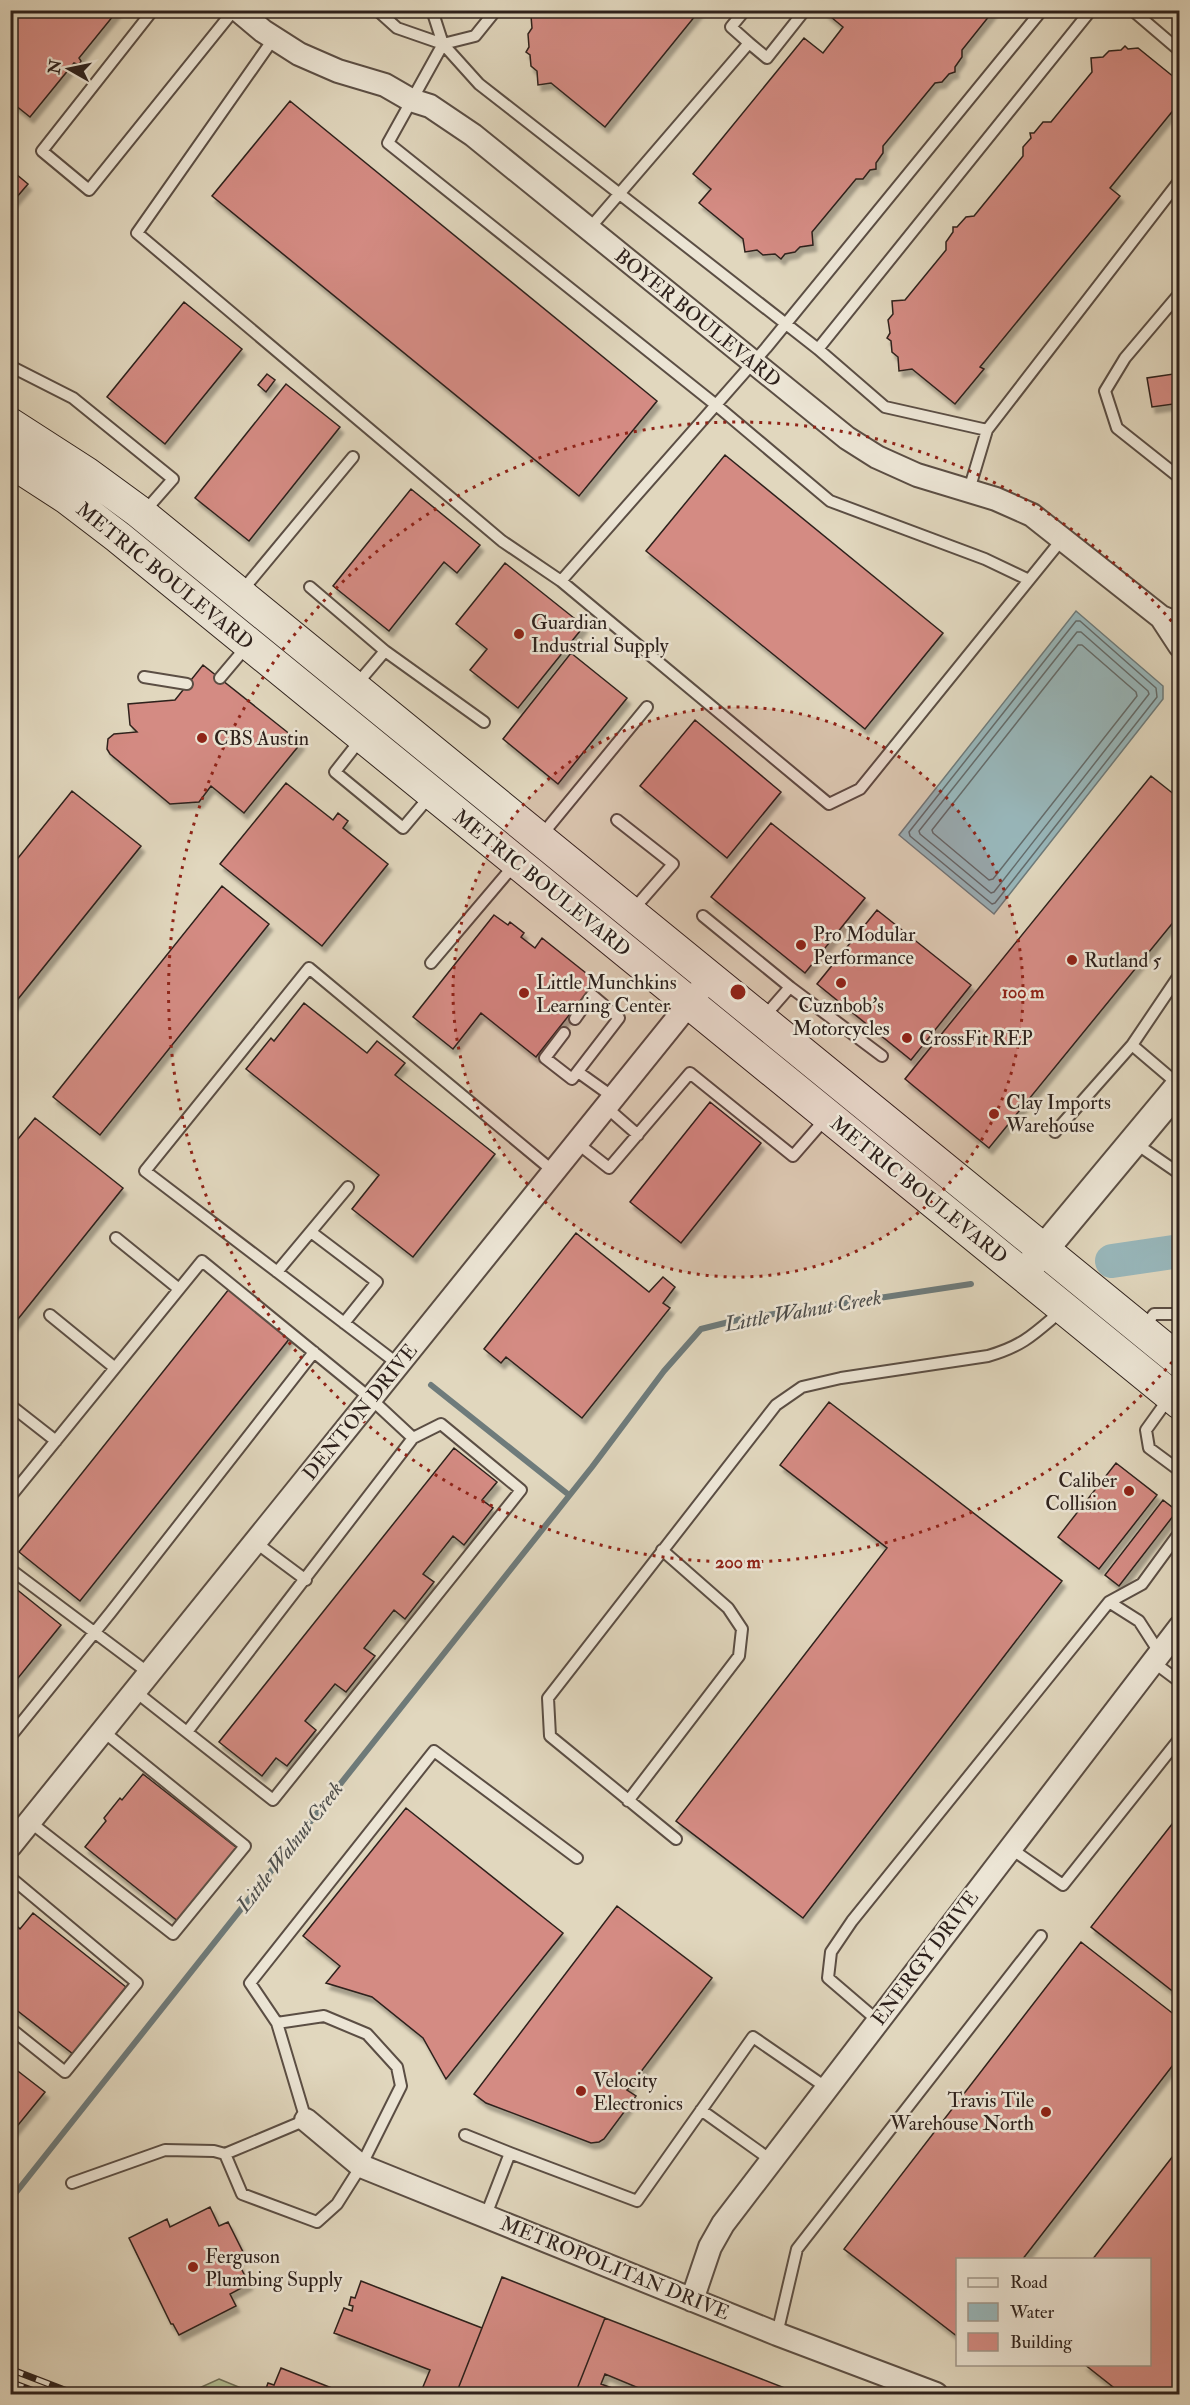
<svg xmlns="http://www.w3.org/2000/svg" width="1190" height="2405" font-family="'IM FELL Double Pica',serif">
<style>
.green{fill:#b2be92;stroke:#707057;stroke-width:1.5}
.water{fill:#98b7bb;stroke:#6e7b7b;stroke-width:1.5}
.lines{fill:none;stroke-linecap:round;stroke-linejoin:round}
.shore{stroke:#636c6c;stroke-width:1.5}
.stream{stroke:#6e7b7b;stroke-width:6}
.river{stroke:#98b7bb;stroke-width:34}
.building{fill:#d48b83;stroke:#2e211c;stroke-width:1.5;filter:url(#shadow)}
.service-casing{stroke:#5b4e44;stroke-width:14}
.minor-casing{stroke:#5b4e44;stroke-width:26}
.tertiary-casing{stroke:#5b4e44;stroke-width:32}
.secondary-casing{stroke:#2e211c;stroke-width:34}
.service{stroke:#ece5d5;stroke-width:10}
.minor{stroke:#ece5d5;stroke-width:22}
.tertiary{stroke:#ece5d5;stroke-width:28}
.secondary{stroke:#ece5d5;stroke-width:32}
.rail-casing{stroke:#2e211c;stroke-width:7}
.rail{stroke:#ece5d5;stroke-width:4.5;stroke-dasharray:14;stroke-linecap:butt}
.ring{fill:none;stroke:#8f2418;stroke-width:3;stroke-dasharray:3 6}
.poi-dot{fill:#8f2418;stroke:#ece5d5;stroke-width:2}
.labels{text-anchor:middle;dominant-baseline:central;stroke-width:5;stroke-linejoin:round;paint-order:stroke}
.street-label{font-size:20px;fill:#2e211c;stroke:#ece5d5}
.poi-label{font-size:20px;fill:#2e211c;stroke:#ece5d5;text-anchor:start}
.water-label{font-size:21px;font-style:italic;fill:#4e4e4c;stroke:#ece5d5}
.centre{fill:#8f2418;stroke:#ece5d5;stroke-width:3}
.ring-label{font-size:18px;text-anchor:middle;font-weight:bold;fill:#8f2418;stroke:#ece5d5;stroke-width:5;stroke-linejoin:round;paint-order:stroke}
</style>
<defs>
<filter id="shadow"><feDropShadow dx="3.5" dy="6" stdDeviation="1.5" flood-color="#0004"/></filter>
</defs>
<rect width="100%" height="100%" fill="#e1d7be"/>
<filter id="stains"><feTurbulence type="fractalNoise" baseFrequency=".00333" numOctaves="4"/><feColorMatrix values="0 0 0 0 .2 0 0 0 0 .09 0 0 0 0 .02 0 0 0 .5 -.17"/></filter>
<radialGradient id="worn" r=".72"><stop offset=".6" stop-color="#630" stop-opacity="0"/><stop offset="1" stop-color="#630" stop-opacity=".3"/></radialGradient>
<!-- green -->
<path class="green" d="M219,2379L256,2394H186Z"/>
<!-- water -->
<path class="water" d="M1076,611L1163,686V699L994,914L899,835Z"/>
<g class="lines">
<!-- shore -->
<path class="shore" d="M1076,621H1080L1156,688L1157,697L995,903L992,904L910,836L909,832Z
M1077,632H1081L1148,691L1149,694L994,892L991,893L920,834L919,831Z
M1078,645H1082L1136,692L1137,696L993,879L989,880L933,833L932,830Z"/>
<!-- stream -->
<path class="stream" d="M431,1385L569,1495
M10,2200L592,1467L664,1371L701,1329L741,1319L971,1284"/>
<!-- river -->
<path class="river" d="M1112,1261L1180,1251"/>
</g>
<!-- building -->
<path class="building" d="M10,10H118L79,58L81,61L79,65L74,63L30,117L10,101Z
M548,10H700L605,127L551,83L538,85L537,71L531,66L530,55L526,52L529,47L528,34L532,28L531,16L545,15Z
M827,10H994L962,50V57L955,67V72L949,74L942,82L935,83L883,146V153L876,163V169L870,170L863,179H856L812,232L813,245L800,247L795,252L785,254L781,259L775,254L763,255L757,250L745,252L743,239L699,203L711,189L693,174L804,38L823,53L843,27L825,12Z
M1125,46L1128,49L1138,48L1180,82V102L1110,188L1120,196L980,367L984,369L955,404L912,369L899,371L898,357L892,352L891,341L887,338L890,333L888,320L893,314L892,301L905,300L946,250V242L953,232V227H957L966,217L974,216L1023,156V147L1031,138L1030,133H1034L1043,122H1051L1092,72L1091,58L1103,57L1109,51L1121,50Z
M290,101L657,401L579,496L212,196Z
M10,169L28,184L10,205Z
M184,302L242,349L165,444L107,397Z
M1180,373V407L1174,408L1173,404L1152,407L1147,378Z
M267,374L275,380L266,392L258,385Z
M286,384L340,427L249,541L195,498Z
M725,455L943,633L865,729L646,551Z
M411,489L480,545L457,573L444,562L389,631L333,586Z
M505,563L584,626L518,708L470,670L487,649L456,624Z
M571,653L627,698L558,784L503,739Z
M203,665L301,743L244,813L211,786L199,802L170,804L110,754L107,749L108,739L114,734L137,732L130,725L128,704L175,700Z
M695,720L781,792L727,858L640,786Z
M1151,776L1180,799V914L989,1148L905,1079Z
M286,783L333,820L338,813L348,821L343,828L388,864L322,946L220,864Z
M72,791L141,846L10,1009V868Z
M771,823L865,898L805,973L711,897Z
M222,886L269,924L100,1135L53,1097Z
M877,910L971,985L911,1060L817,984Z
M494,915L508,925L510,922L524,933L521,937L535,948L542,938L596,981L536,1057L481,1013L453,1049L413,1017Z
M304,1003L367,1053L377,1041L405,1063L395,1075L495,1154L413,1257L352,1209L379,1175L246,1069L271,1038L274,1041Z
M710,1102L761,1143L681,1243L630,1202Z
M35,1118L123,1188L10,1329V1149Z
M576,1233L649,1292L663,1277L675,1287L663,1303L670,1308L582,1418L506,1357L501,1363L484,1349Z
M229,1289L290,1338L80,1601L19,1552Z
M829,1402L1062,1581L803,1918L676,1821L887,1548L780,1465Z
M454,1448L497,1482L482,1500L493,1508L464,1545L453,1536L423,1574L434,1582L405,1619L394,1610L364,1648L375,1656L346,1692L335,1684L305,1721L316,1730L287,1766L276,1758L262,1776L219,1742Z
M1116,1463L1157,1495L1099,1569L1058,1537Z
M1163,1500L1177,1511L1119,1586L1105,1575Z
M10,1584L61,1625L10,1688Z
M143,1774L237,1848L179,1922L85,1847L106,1821L104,1818L120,1798L122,1800Z
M406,1808L563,1933L446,2079L423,2038L372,1997L326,1983L340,1966L303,1936Z
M1180,1814V1997L1091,1927Z
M617,1906L712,1978L627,2090L636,2096L604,2139L599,2142L591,2143L486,2103L474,2094Z
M33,1913L126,1987L73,2054L10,2005V1934L17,1926L20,1929Z
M1081,1942L1180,2019V2056L1022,2260H958V2337L844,2249Z
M10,2065L45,2092L10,2135Z
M1180,2147V2387L1174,2394H1122L1084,2364H1150V2260H1092Z
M210,2207L219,2226L228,2222L245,2256L237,2260L249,2284L230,2294L236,2306L179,2335L173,2324H171L129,2238L167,2219L170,2227Z
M502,2277L605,2318L575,2394H456Z
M361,2281L482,2328L456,2394H420L430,2370L334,2333L344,2308L352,2311L353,2306L349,2305L351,2297L355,2298Z
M605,2318L800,2394H653L605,2374L601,2384L612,2388L610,2394H575Z
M281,2368L347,2394H264L268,2383L274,2385Z"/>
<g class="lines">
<!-- service casing -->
<g class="service-casing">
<path id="service" d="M153,10L42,151L89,190L234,10
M377,10L397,28L443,44L479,84L818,349L885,407L987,430
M432,10L443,44L388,143L716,405L830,501L985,559L1029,580
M1132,10L1180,51
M274,38L137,233L502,541L561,581L829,804L860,789L1063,538
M749,43L767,58L805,10
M443,44L475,36L496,10
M589,229L749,43L731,27L745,10
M1180,293L1125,358L1105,391L1117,428L1180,478
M818,349L1091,10
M10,366L73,398L173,479L144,512
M969,490L987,430L1180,180
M561,581L766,348L1042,10
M310,587L385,651L356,685
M241,592L353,457
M385,651L484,722
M144,677L187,684
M220,678L247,646
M361,739L335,772L403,828L430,796
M617,820L673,864L632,911
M541,836L647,707
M703,916L790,987L763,1018
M431,963L515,864
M790,987L882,1056
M564,1033L545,1058L572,1079L619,1018L592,995L575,1019
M578,1072L613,1097
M1179,1085L1132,1045L1180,974
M606,1107L638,1135
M1055,1132L1132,1045
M577,1143L609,1168L690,1073L793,1156L826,1118
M1135,1143L1180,1174
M311,1232L377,1282L344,1323
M116,1238L179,1289
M277,1272L348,1187
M50,1315L115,1368
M1144,1327L1154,1314H1180
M398,1364L145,1171L309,968L553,1171
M1169,1398L1146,1430L1149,1448L1180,1471
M10,1405L56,1441
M10,1497L202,1261L370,1398L413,1438L441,1424L521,1490L273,1800L136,1692
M255,1542L306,1580
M10,1569L150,1674
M1109,1602L1139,1621L1159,1652
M1152,1661L1180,1682
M187,1732L413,1438
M10,1737L111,1612L314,1352
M628,1801L739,1656L742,1629L728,1608L662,1550
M30,1822L173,1934L245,1846L104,1732
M676,1839L550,1736L548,1698L776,1405L802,1387L841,1378L988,1356C1023,1346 1034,1334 1061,1311
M1010,1848L1063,1885L1180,1738
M10,1877L137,1983L65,2072L10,2028
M324,2016L367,2034L397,2067L401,2086L361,2166L337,2204L317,2222L242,2194L225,2154L306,2120L277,2023Z
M877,2020L828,1978L831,1952L852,1921L1109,1602L1142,1584L1180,1532
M277,2023L250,1983L434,1751L577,1858
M701,2110L771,2160
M465,2135L510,2153
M72,2183L165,2150L214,2151L225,2154
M486,2215L510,2153L637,2201L753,2037L827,2088
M777,2334L797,2249L1041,1936"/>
</g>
<!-- minor casing -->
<g class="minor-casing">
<path id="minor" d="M238,10L263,31L299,54L338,71L385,85L411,100L430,106L473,135L847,438L877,457L917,475L996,499L1032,515L1161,617L1180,625
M1161,617L1180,646
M10,1846L709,979
M306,2120L361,2166L777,2334L936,2394
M692,2300L710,2247L723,2224L1180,1627"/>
</g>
<!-- tertiary casing -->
<g class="tertiary-casing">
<path id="tertiary" d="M1030,1266L1180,1086"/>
</g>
<!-- secondary casing -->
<g class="secondary-casing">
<path id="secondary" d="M10,424L86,473L138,511L1180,1361
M10,461L67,498L118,537L1180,1403"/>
</g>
<!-- service -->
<use href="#service" class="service"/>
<!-- minor -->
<use href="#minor" class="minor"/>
<!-- tertiary -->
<use href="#tertiary" class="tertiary"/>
<!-- secondary -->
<use href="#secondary" class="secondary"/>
<!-- rail casing -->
<g class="rail-casing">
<path id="rail" d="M10,2369L75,2394
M10,2382L42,2394"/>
</g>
<!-- rail -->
<use href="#rail" class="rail"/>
</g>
<!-- distance rings -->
<circle cx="738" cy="992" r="285" fill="#8f2418" fill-opacity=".12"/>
<g class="ring">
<circle cx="738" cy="992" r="285"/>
<path d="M1178 1355A570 570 0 1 1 1178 629"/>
</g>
<!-- markers -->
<g class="poi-dot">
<circle cx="519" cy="634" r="6"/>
<circle cx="202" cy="738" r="6"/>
<circle cx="801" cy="945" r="6"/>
<circle cx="1072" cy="960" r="6"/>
<circle cx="841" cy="983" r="6"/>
<circle cx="524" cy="993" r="6"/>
<circle cx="907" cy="1038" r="6"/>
<circle cx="994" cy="1114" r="6"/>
<circle cx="1129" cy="1491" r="6"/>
<circle cx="581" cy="2091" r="6"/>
<circle cx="1046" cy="2112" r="6"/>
<circle cx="193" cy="2267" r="6"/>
</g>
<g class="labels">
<!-- street labels -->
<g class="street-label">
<text transform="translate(698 318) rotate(39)">BOYER BOULEVARD</text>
<text transform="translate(165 576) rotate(39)">METRIC BOULEVARD</text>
<text transform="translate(542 883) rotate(39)">METRIC BOULEVARD</text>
<text transform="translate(919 1190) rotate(39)">METRIC BOULEVARD</text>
<text transform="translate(360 1412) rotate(-51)">DENTON DRIVE</text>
<text transform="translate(925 1958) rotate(-53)">ENERGY DRIVE</text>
<text transform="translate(615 2268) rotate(22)">METROPOLITAN DRIVE</text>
</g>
<!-- poi labels -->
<g class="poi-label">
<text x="531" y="622">Guardian<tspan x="531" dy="23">Industrial Supply</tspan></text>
<text x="214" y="738">CBS Austin</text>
<text x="813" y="934">Pro Modular<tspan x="813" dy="23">Performance</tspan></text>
<text x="1084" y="960">Rutland 5</text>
<text x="536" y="982">Little Munchkins<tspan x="536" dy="23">Learning Center</tspan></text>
<text x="841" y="1005" text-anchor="middle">Cuznbob's<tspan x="841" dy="23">Motorcycles</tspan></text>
<text x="919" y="1038">CrossFit REP</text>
<text x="1006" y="1102">Clay Imports<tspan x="1006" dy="23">Warehouse</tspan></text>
<text x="1117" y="1480" text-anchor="end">Caliber<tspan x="1117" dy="23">Collision</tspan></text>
<text x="593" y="2080">Velocity<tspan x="593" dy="23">Electronics</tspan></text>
<text x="1034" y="2100" text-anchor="end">Travis Tile<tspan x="1034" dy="23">Warehouse North</tspan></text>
<text x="205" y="2256">Ferguson<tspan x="205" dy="23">Plumbing Supply</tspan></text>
</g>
<!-- water labels -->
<g class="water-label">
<text transform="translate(803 1311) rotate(-10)">Little Walnut Creek</text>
<text transform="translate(290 1847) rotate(-52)">Little Walnut Creek</text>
</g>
</g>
<circle cx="738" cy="992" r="9" class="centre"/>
<g class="ring-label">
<text x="1023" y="998">100 m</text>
<text x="738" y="1568">200 m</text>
</g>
<!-- margin -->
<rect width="1190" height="2405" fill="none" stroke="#e1d7be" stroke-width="36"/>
<rect x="12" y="12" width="1166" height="2381" fill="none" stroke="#2e211c" stroke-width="3"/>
<rect x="18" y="18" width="1154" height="2369" fill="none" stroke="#2e211c" stroke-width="1.5"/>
<!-- legend -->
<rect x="956" y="2258" width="195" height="108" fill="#ece5d5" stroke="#a0978b" stroke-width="1.5"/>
<rect x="968" y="2278" width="30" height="9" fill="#ece5d5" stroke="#a0978b" stroke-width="1.5"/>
<text x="1010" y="2288" font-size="18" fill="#2e211c">Road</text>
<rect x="968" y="2303" width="30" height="18" fill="#98b7bb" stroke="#a0978b" stroke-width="1.5"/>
<text x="1010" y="2318" font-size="18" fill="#2e211c">Water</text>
<rect x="968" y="2333" width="30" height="18" fill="#d48b83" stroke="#a0978b" stroke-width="1.5"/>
<text x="1010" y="2348" font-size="18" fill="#2e211c">Building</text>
<!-- north arrow -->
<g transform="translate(69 69) rotate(279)" stroke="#ece5d5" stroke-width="4.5" paint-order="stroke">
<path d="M0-4.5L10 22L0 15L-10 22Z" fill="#2e211c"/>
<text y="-9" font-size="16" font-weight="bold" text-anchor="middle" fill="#2e211c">N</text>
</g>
<rect width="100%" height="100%" filter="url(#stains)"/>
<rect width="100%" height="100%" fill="url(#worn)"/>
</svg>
